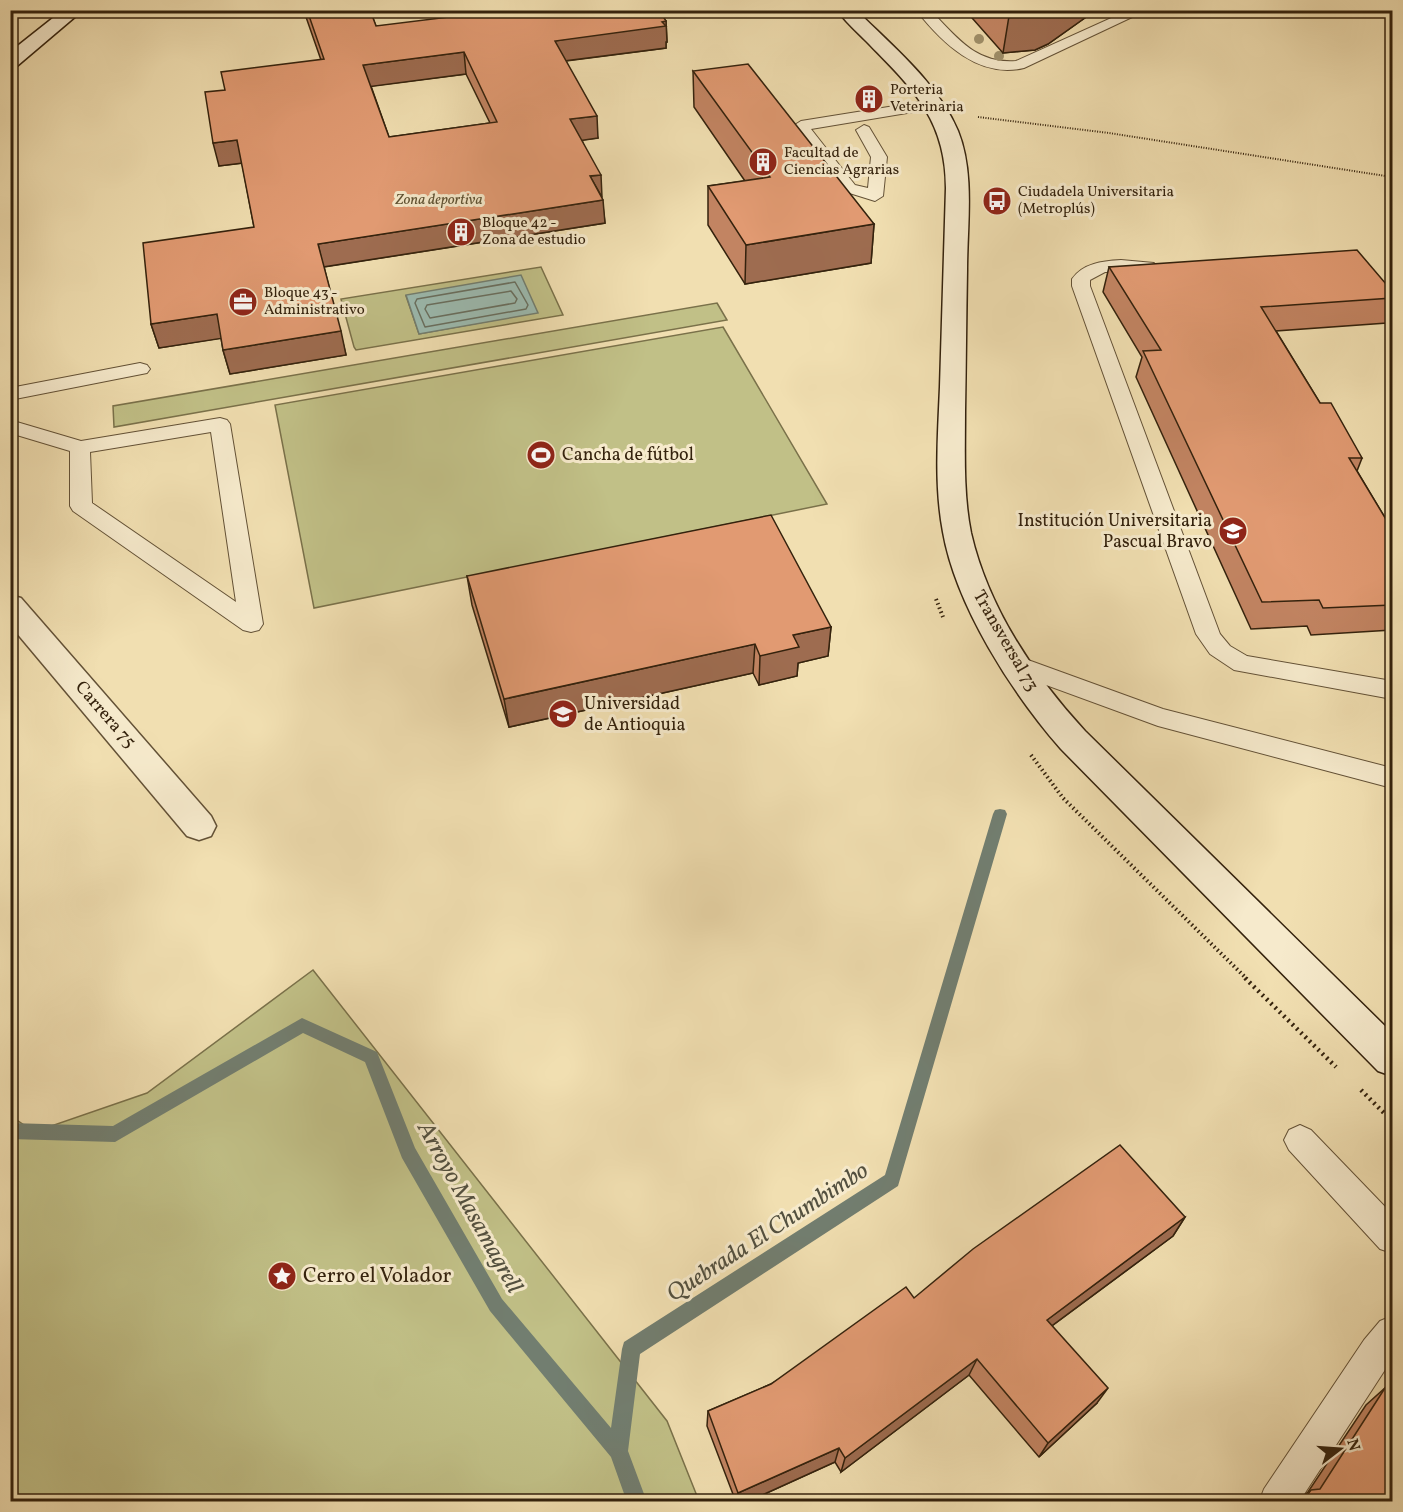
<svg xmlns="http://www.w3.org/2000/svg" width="1403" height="1512" font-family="Vollkorn,serif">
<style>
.green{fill:#c1c087;stroke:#7a714a;stroke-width:1.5;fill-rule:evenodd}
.water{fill:#9cbcb2;stroke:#727e70;stroke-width:1.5}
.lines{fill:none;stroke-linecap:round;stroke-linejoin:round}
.shore{stroke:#686f60;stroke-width:1.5}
.stream{fill:#727e70;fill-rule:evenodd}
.lane-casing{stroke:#635136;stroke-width:2}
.street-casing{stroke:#635136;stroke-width:3}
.secondary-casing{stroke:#34220d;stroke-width:3}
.path-far2{stroke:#34220d;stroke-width:2;stroke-dasharray:1 1.5;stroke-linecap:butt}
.path-far1{stroke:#34220d;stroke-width:4;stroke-dasharray:1.5 3;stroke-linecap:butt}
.path{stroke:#34220d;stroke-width:4.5;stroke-dasharray:2 4;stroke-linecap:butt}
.lane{fill:#f6eacc;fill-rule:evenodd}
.street{fill:#f6eacc;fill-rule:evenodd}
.secondary{fill:#f6eacc;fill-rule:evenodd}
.tree{fill:#a0916b}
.wall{fill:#c28462;stroke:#34220d;stroke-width:1.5;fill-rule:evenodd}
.shaded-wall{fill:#9e6c50;stroke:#34220d;stroke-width:1.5}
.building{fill:#e19a72;stroke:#34220d;stroke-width:1.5;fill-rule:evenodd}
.labels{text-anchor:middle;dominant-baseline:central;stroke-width:6;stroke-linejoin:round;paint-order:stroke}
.far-poi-label{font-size:15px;fill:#34220d;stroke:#f6eacc;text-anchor:start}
.far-park-label{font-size:15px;font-style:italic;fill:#5e5132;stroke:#f6eacc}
.poi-label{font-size:18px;fill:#34220d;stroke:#f6eacc;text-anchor:start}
.street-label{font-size:18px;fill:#34220d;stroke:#f6eacc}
.near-poi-label{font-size:21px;fill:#34220d;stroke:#f6eacc;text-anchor:start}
.near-water-label{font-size:24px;font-style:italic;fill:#53503f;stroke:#f6eacc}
</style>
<rect width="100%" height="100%" fill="#f1dfb1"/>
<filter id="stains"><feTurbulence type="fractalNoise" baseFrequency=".00333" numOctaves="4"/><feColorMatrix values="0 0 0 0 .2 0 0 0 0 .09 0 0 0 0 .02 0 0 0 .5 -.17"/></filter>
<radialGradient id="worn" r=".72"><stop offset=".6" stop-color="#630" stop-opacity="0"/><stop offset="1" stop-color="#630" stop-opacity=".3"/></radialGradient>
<!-- green -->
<path class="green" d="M541,267L563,315L356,350L354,347L341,299ZM406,296L538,312L419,334Z
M717,303L727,320L114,427L113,406Z
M723,327L827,504L314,608L275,405Z
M313,970L667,1421L699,1501H11V1116L34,1132L147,1093Z"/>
<!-- water -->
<path class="water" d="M521,275L538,313L419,334L406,295Z"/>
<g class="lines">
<!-- shore -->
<path class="shore" d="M515,282L528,305L526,309L425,327L415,303L417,299Z
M511,291L517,299L515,303L430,318L425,309L427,305Z"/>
<!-- stream -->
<path class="stream" d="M1000,809L1005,810L1007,814L898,1186L640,1354L628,1451L647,1502H627L611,1457L490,1311L402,1158L365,1062L303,1033L115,1142L10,1139V1123L113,1126L302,1018L377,1052L415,1148L502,1299L611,1428L622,1349L624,1342L885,1175L993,814L995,810Z"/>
<!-- lane casing -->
<g class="lane-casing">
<path id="lane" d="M916,10H930C957,37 975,64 1016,61L1129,10H1147L1024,68C979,79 942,43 916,10Z
M932,100L937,102L940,105L937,108L811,129L855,185L868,188L871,157L856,130L864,125L869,127L887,157L883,196L875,201L843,191L793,126L801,121Z
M1121,260L1154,263L1157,267L1154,271L1148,272H1105L1090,280V286L1220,634L1230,646L1247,656L1392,681V699L1234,670L1210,654L1196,634L1072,286V279C1083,263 1103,261 1121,260Z
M140,363L147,365L150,369L147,373L10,400V388Z
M220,418L227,420L230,424L263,624L259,630L251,632L243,630L73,511L70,506V451L10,433V420L81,441ZM211,432L236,602L92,503L90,452Z
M1017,656L1163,709L1392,768V788L1158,726L1008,671L1005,665L1008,659Z
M1300,1125L1311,1130L1392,1214V1253L1380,1249L1289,1150L1284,1140L1289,1130Z
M1392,1316V1359L1299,1502H1259L1264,1489L1364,1340L1380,1321Z"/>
</g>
<!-- street casing -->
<g class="street-casing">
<path id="street" d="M10,595L21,598L211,816L216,826L211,836L199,840L187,836L10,625Z"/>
</g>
<!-- secondary casing -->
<g class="secondary-casing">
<path id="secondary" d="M63,10H83L17,66L10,67V52Z
M837,10H856C891,45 938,83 958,131C975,173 967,225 967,270C966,317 966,364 965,411C965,451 963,494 971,533C988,607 1034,676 1085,731L1392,1033V1076L1378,1071L1061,749C1012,693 956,606 943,532C934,485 938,435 940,387C942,321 944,254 946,188C946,118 911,87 865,40C856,31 845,21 837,10Z"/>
</g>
<!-- path-far2 -->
<path class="path-far2" d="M978,117L1109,133L1392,177"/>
<!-- path-far1 -->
<path class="path-far1" d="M936,599L943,617
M1031,755L1063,798L1247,979"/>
<!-- path -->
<path class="path" d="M1245,978L1336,1067
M1361,1090L1392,1121"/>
<!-- lane -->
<use href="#lane" class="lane"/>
<!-- street -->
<use href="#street" class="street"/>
<!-- secondary -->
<use href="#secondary" class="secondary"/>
</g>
<!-- trees -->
<g class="tree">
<circle cx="979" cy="39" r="5"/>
<circle cx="999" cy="56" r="5"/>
</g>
<!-- wall -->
<path class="wall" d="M304,10H370L376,26L665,14H661L666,21L667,42H666V48L566,61L598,138L582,140L602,198L605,223L324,267L346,355L230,374L223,350L221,338L159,348L151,324L254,227L242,163L219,166L225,90L321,60L306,17ZM466,74L490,123L389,137L371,86Z
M965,10H1096L1048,44L1035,50L1003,53Z
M693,71L874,224L871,263L745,284L708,225V186L745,181L694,107Z
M1109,267L1392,291V309L1387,323L1276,331L1320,403L1362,458L1357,471L1390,526H1392V630L1311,635L1307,626L1251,629L1136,377L1142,357L1103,292Z
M467,576L831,627L828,656L798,663L797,676L759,685L753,673L509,727L472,605Z
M1185,1217L1173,1236L1052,1326L1097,1403L1039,1457L969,1375L841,1472L835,1462L747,1502H736L707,1426L708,1411L771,1384L914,1298Z
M1392,1380V1502H1296L1308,1492L1366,1405L1385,1388L1387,1389Z"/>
<!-- shaded-wall -->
<path class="shaded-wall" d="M648,10H665V14L648,16Z
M1010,10H1096L1048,44L1035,50L1003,53Z
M666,21L667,42H666V48L556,62L555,41Z
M464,52L466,74L367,87L363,65Z
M597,116L598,138L571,142L570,119Z
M237,140L243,163L219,166L213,143Z
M601,175L602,197L590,176Z
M603,200L605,223L323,267L318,244Z
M874,224L871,263L745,284L746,245Z
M217,314L224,338L159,348L151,324Z
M341,331L346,355L230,374L223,350Z
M831,627L828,656L798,663L797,676L759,685L760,656L793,635Z
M755,644L753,673L509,727L504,699Z
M1185,1217L1173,1236L1038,1336L1047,1320Z
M977,1359L969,1375L841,1472L845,1458Z
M1108,1388L1097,1403L1039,1457L1048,1443Z
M839,1448L835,1462L747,1502H738V1493Z"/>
<!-- building -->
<path class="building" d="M307,10H370L376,26L506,10H659L666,21L662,22L666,26L555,41L597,116L570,119L601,175L590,176L603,200L318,244L341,331L223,350L217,314L151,324L143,243L254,227L237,140L213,143L205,92L225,90L221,72L324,59ZM464,52L497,122L389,137L363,65Z
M748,64L874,224L746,245L708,186L770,177L693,71Z
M1357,250L1392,291V298L1261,307L1320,403H1331L1362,458H1349L1390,526H1392V605L1323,608L1319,600L1262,602L1143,351L1161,350L1109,267Z
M771,515L831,627L793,635L799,647L760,656L755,644L504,699L467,576Z
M1120,1145L1185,1217L1047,1320L1108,1388L1048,1443L977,1359L845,1458L839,1448L738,1493L708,1411L771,1384L906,1287L914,1298L973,1249Z
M1385,1388L1392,1394V1502H1302L1311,1490L1320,1489Z"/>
<!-- icons -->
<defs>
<g id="building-disc" transform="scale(1.5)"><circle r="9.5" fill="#8f2418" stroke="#f6eacc"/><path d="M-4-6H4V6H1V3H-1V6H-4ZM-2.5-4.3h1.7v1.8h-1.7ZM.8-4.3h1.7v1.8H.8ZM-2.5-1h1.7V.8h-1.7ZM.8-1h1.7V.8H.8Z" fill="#fff"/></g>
<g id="bus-disc" transform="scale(1.5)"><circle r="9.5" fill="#8f2418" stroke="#f6eacc"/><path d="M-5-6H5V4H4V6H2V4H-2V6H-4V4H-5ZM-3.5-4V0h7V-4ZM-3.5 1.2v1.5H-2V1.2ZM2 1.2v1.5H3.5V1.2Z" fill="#fff"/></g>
<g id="office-disc" transform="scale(1.5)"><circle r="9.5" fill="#8f2418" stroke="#f6eacc"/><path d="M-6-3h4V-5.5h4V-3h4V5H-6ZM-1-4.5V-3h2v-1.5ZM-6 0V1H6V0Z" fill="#fff"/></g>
<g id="stadium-disc" transform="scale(1.5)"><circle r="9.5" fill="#8f2418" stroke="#f6eacc"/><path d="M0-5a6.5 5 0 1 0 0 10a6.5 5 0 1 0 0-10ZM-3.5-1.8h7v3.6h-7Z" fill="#fff"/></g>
<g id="university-disc" transform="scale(1.5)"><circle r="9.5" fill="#8f2418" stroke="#f6eacc"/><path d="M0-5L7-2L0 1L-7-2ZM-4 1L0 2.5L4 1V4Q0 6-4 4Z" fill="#fff"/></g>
<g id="sight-disc" transform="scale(1.5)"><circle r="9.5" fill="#8f2418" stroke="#f6eacc"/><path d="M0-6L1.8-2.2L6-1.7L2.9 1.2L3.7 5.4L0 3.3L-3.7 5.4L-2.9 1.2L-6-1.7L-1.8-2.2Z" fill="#fff"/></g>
</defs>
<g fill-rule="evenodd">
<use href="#building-disc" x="869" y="99"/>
<use href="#building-disc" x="763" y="162"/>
<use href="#bus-disc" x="997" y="201"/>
<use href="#building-disc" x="461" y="232"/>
<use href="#office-disc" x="243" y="302"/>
<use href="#stadium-disc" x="541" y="455"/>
<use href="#university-disc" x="1233" y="531"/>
<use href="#university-disc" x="563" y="714"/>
<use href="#sight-disc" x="282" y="1276"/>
</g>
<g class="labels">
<!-- far-poi labels -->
<g class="far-poi-label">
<text x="890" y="90">Porteria<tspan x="890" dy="17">Veterinaria</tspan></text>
<text x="784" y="153">Facultad de<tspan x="784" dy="17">Ciencias Agrarias</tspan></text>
<text x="1018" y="192">Ciudadela Universitaria<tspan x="1018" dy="17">(Metroplús)</tspan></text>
<text x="482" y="223">Bloque 42 -<tspan x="482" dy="17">Zona de estudio</tspan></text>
<text x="264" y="293">Bloque 43 -<tspan x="264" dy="17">Administrativo</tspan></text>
</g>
<!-- far-park labels -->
<g class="far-park-label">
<text x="439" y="200">Zona deportiva</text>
</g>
<!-- poi labels -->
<g class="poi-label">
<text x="562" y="455">Cancha de fútbol</text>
<text x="1212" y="521" text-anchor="end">Institución Universitaria<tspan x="1212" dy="21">Pascual Bravo</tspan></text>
<text x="584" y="704">Universidad<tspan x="584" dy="21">de Antioquia</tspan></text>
</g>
<!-- street labels -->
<g class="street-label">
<text transform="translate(1005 641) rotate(60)">Transversal 73</text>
<text transform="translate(105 715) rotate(49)">Carrera 75</text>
</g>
<!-- near-poi labels -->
<g class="near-poi-label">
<text x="303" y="1276">Cerro el Volador</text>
</g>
<!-- near-water labels -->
<g class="near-water-label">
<text transform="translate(469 1208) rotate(61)">Arroyo Masamagrell</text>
<text transform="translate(768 1233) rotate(-33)">Quebrada El Chumbimbo</text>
</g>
</g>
<!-- margin -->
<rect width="1403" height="1512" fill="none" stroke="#f1dfb1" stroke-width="36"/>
<rect x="12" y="12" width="1379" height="1488" fill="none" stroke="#34220d" stroke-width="3"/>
<rect x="18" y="18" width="1367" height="1476" fill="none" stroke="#34220d" stroke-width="1.5"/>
<!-- north arrow -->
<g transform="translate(1340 1449) rotate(73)" stroke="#f6eacc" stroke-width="4.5" paint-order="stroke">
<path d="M0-4.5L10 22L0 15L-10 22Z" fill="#34220d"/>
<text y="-9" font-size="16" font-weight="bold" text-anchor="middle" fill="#34220d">N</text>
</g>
<rect width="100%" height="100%" filter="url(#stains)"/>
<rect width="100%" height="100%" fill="url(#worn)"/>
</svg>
